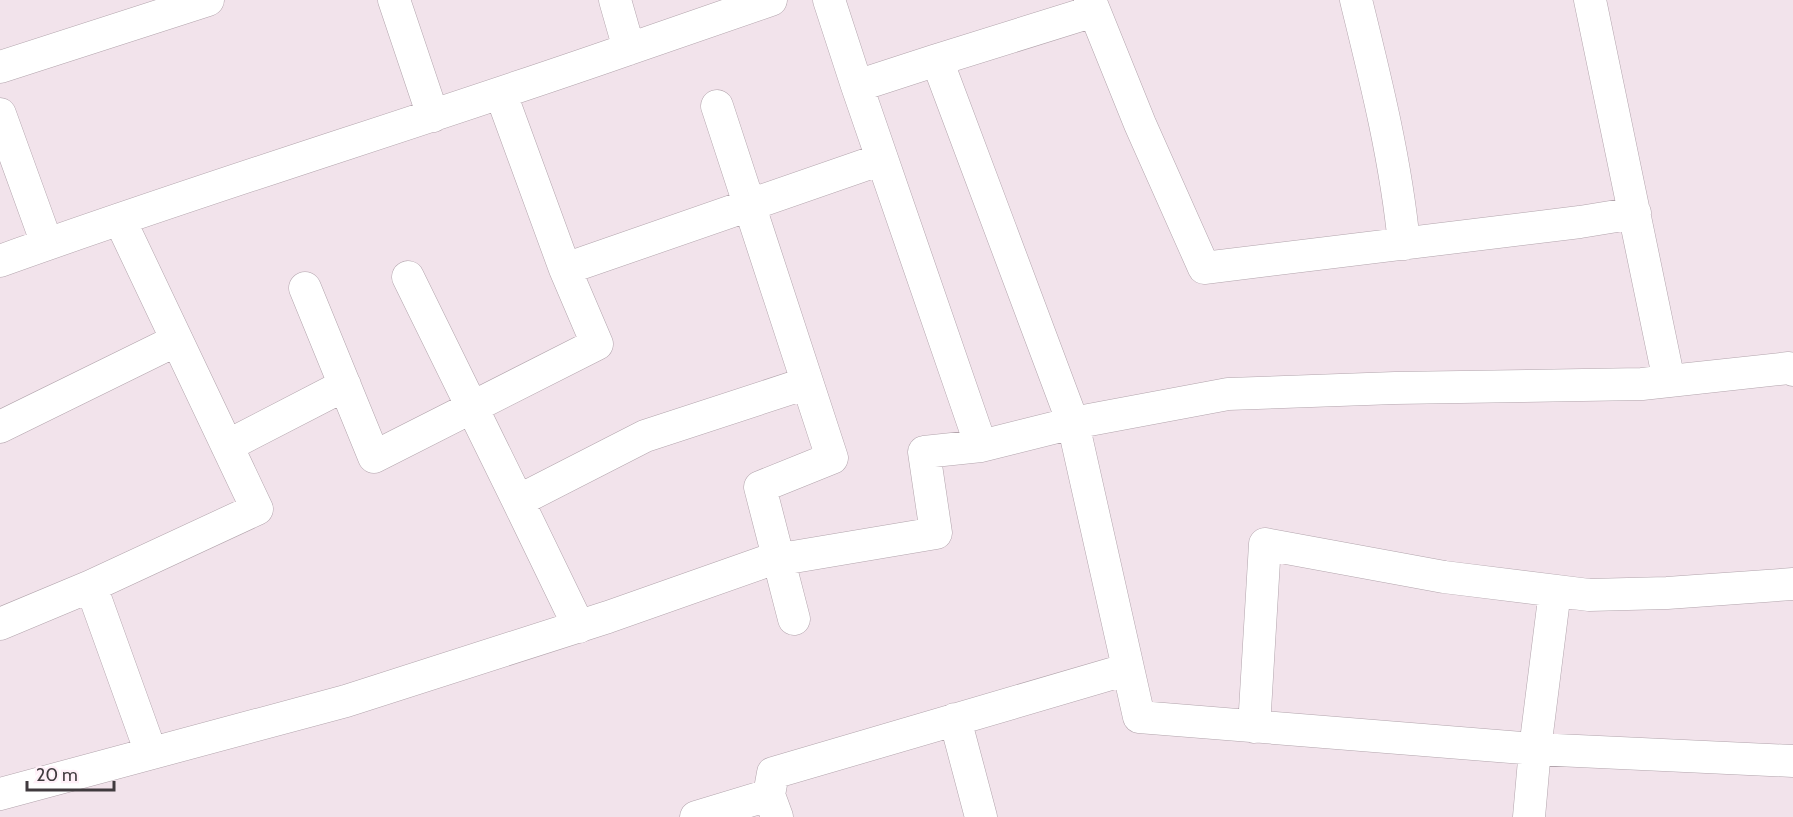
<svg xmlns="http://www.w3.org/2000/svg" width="1793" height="817" font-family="Cabin,sans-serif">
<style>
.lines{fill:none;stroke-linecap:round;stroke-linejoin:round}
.street-casing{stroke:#b2a4ac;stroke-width:33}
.street{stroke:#fff;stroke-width:32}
</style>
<rect width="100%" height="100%" fill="#f2e3eb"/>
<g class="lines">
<!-- street casing -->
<g class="street-casing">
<path id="street" d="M394,0L433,116
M615,0L629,49L771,0
M829,0L857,86
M1090,0L1140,124L1204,268L1580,222L1635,213
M1356,0C1376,81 1396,161 1404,244
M1590,0L1669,381
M937,60L1094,11
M0,67L208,0
M501,94L565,269L882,159
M717,106L832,458L760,487L794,619
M0,114L47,244
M0,261C208,186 420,122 629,49
M408,277L518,501
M305,288L374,457L597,344L565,269
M0,427L177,340
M227,446L345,385
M91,586L151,753
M1555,591L1535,749L1793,761
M0,624L91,586L257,509L120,220
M579,627L518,501L645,436L807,383
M955,719L981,817
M1254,727L1265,544L1444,577L1589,595L1667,593L1793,584
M0,794L346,701L608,617L764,562L936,533L924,452L981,446
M769,795L773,773L1128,669
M696,817L769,795L777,817
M1529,817L1535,749L1139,717L1073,423L937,60L857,86L981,446L1073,423L1228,394L1395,388L1642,384L1789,368L1793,370"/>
</g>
<!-- street -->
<use href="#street" class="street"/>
</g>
<!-- scale -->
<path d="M27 781v9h87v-9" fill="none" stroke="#403a3e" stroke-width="3"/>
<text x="36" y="781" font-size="18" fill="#403a3e" stroke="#fff0f8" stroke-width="4.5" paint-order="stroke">20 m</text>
</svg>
